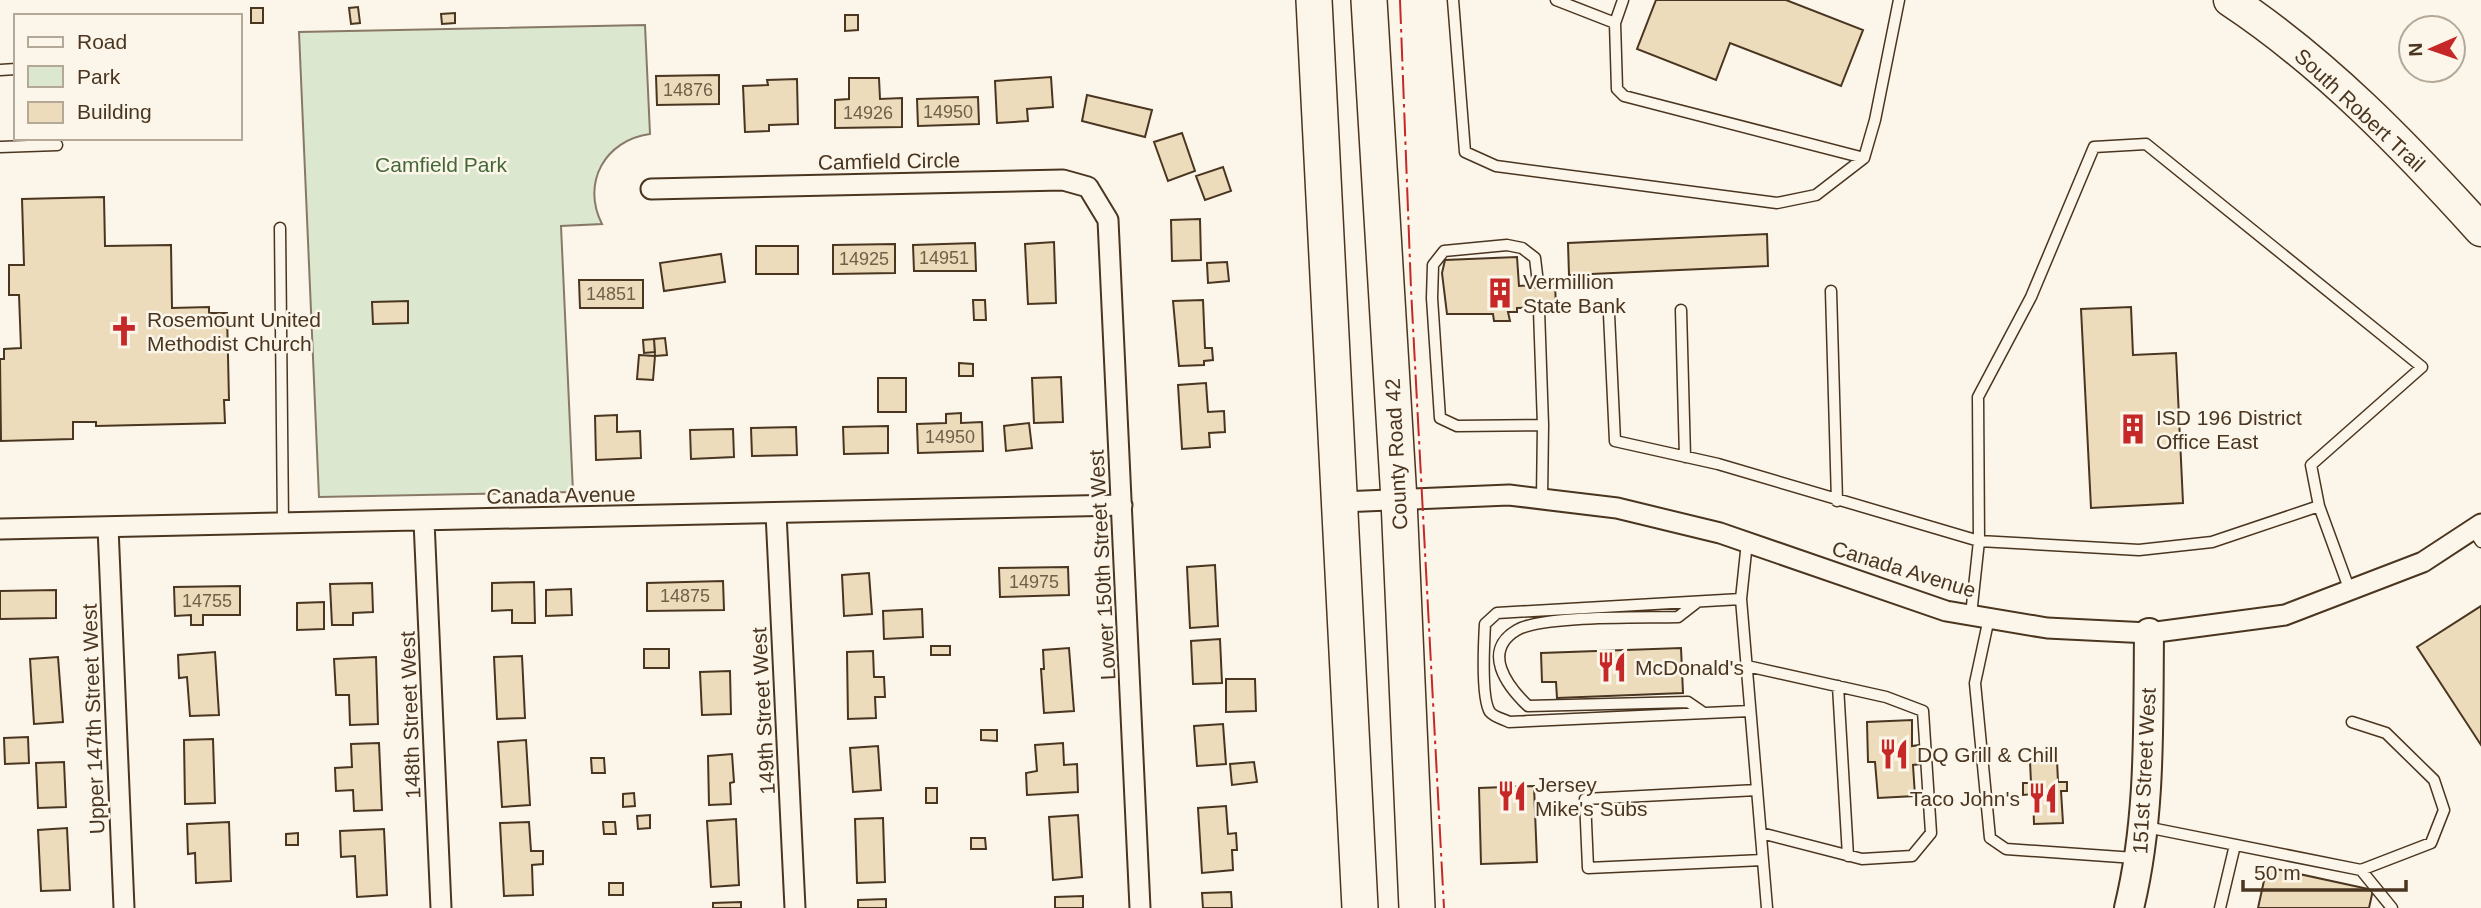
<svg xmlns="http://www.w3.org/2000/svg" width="2481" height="908" font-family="Arial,sans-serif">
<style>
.green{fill:#dce7d0;stroke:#887966;stroke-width:2}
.building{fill:#ecdcbc;stroke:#4a3520;stroke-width:2}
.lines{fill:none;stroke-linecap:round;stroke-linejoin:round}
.lane-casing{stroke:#4a3520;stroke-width:13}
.street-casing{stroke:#4a3520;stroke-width:23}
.secondary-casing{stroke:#4a3520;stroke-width:32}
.primary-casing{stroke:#4a3520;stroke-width:35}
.highway-casing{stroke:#4a3520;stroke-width:38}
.lane{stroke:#fbf6e9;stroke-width:10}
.street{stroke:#fbf6e9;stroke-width:19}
.secondary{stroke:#fbf6e9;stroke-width:28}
.primary{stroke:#fbf6e9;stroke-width:32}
.highway{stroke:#fbf6e9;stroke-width:35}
.power{stroke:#c62828;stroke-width:2;stroke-dasharray:24 5 3.5 5;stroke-linecap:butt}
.labels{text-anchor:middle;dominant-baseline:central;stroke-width:5;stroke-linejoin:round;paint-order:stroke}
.number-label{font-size:18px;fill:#725f47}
.street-label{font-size:21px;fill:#4a3520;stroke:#fbf6e9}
.park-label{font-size:21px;fill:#436837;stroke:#fbf6e9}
.poi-label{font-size:21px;fill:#4a3520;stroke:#fbf6e9;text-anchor:start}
</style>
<rect width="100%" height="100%" fill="#fbf6e9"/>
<!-- green -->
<path class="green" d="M645,25L650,134C605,140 581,183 602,224L561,226L573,492L319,497L299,32Z"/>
<!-- building -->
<path class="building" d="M1656,0H1786L1863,30L1841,86L1730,43L1716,80L1637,49Z
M358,7L360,23L351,24L349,8Z
M251,8H263V23H251Z
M455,13V23L442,24L441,14Z
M845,15H858V30L845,31Z
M719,75V104L657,105L656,76Z
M1051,77L1053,107L1027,109L1028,121L997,123L995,81Z
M849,78H879L880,99L902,98V127L835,128V100L849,99Z
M797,79L798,124L769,125V131L745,132L743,86L768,85L767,80Z
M1087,95L1152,110L1145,137L1082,121Z
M978,97L979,124L918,126L917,99Z
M1182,133L1195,171L1168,181L1154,142Z
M1223,167L1231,191L1205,200L1196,176Z
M104,197L105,246L171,245L172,308L209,307V313H227L229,400H224L225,423L96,426V422H73V439L1,441L0,359H4V349L21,348L19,295H9V265H24L22,199Z
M1200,219L1201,260L1172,261L1171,220Z
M1767,234L1768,266L1569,275L1568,243Z
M1054,242L1056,303L1028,304L1025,244Z
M975,243L976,271H914L913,245Z
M895,244V273L833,274V245Z
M756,246H798V274H756Z
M721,254L725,282L664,291L660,263Z
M1517,257L1519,286L1555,284L1556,307L1517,308V312H1508L1510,321H1494L1493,314H1447L1442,273L1445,260Z
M1227,262L1229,281L1208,283L1207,263Z
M579,280H643V308H580Z
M973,300H985L986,320H974Z
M1203,300L1205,348H1212L1213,360L1204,361V365L1179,366L1173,301Z
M408,301V323L373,324L372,302Z
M2131,307L2133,355L2176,353L2183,503L2091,508L2081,309Z
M665,338L667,355L655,356L654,339Z
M654,339L655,352L644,353L643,340Z
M639,355L655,356L653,380L637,379Z
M959,363L973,364V376H959Z
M1061,377L1063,422L1034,423L1032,378Z
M878,378H906V412H878Z
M1206,383L1208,412L1224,411L1225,432L1209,433L1210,447L1182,449L1178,385Z
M961,413V423L982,422L983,451L918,453L917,424L946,423V414Z
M617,415V432L640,431L641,458L596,460L595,416Z
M1029,423L1032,448L1006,451L1004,426Z
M888,426V453L844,454L843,427Z
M796,427L797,455L752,456L751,428Z
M733,429L734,457L691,459L690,430Z
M1215,565L1218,626L1190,628L1187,567Z
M1068,567L1069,595L1000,597L999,568Z
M869,573L872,614L844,616L842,575Z
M723,581L724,610L647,611V583Z
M534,582L535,623H512V610L492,611V583Z
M372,583L373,612L353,613V625H332L330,584Z
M240,586V615H203V625H191V615L175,616L174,587Z
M571,589L572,615L546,616V590Z
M56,590V618L0,619V591Z
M324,602V629L297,630V603Z
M2481,606V745L2417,647Z
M922,609L923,637L884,639L883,611Z
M1220,639L1222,683L1193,684L1191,641Z
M931,646H950V655H931Z
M1069,648L1074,711L1044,713L1041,669H1044L1043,650Z
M1681,648L1683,693L1557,698L1556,682H1542L1541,653Z
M644,649H669V668H644Z
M873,651L874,677H884L885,697H875L876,718L848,719L847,652Z
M215,652L219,715L190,716L187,677L179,678L178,655Z
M522,656L525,718L497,719L494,657Z
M58,657L63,722L34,724L30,659Z
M376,657L378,724L350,725L349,695H336L334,659Z
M730,671L731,714L702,715L700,672Z
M1226,679H1255L1256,711L1226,712Z
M1912,720V746L1920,745L1921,764L1913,765L1915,796L1878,798L1875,762H1868L1867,722Z
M1223,724L1226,764L1197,766L1194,726Z
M981,730H997V741L981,740Z
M28,737L29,763L5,764L4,738Z
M213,739L215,803L185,804L184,740Z
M526,740L530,805L502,807L498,742Z
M379,743L382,810L354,811L353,790L336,791L335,768L352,767L351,744Z
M1063,743L1064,765L1077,764L1078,792L1027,795L1026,773L1037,771L1035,745Z
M878,746L881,790L853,792L850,748Z
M732,754L734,782L730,783L731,804L709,805L708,756Z
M591,758H604L605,773H592Z
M2057,760L2058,782H2067V791H2061L2063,823L2034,824L2033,794L2023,795V783H2031L2030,761Z
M64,762L66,807L38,808L36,763Z
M1254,762L1257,782L1232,785L1230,764Z
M1534,786L1537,862L1481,864L1479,788Z
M926,788H937V803H926Z
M634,793L635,806L623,807V794Z
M1226,806L1228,834L1236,833L1237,850H1232L1233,870L1202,873L1198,808Z
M650,815V828L638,829L637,816Z
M1078,815L1082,877L1053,880L1049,817Z
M883,818L885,882L857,883L855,819Z
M736,819L739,885L711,887L707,821Z
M229,822L231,881L196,883L195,853L188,854L187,824Z
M529,822L531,851H543V864L532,865L533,895L504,896L500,823Z
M603,822H615L616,834H604Z
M67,828L70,890L41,891L38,830Z
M384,829L387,895L357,897L355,856L341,857L340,831Z
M298,833V845H286V834Z
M971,838H985L986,849H971Z
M2267,867L2373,890L2369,908H2258Z
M609,883H623V895H609Z
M1231,892L1232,908H1203L1202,893Z
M1083,896V908H1055V897Z
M886,899V908H858V900Z
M741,902V908H713V903Z"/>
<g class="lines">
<!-- lane casing -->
<g class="lane-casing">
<path id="lane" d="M1453,0L1465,152L1496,166L1777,203L1816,195L1864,158L1875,120L1899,0
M1556,0L1615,23L1617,89L1624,96L1864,158
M1615,23L1623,0
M0,70L16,69
M0,147L57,145
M280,228L283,524
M1538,283L1535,258L1522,248L1507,245L1444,251L1433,265L1432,298L1440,418L1457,426L1543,425
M1831,291L1837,501
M1539,310L1543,425L1542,499
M1681,310L1685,457
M1609,314L1615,441L1718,464L1979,541L1978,397L2031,297L2094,147L2146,144L2422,367L2311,465L2319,506
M2473,530L2481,542
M1747,542L1741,599L1767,908
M1741,599L1497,613L1485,624C1484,642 1481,699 1490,712C1494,717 1503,719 1509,722L1750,711
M1696,603L1678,617C1644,618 1542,615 1517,630C1481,651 1507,686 1528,706L1688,702L1704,713
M1971,615L1979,541L2139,550L2212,542L2319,506L2350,591
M1989,618L1975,683L1990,838L2006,849L2135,858
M1747,666L1886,697L1923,711L1931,833L1912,856L1862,859L1761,833
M1838,686L1848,856
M1757,790L1585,799L1588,868L1763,860
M2146,827L2361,870L2431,843L2444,810L2434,780L2386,733L2352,722
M2361,870L2392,908
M2220,908L2235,845"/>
</g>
<!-- street casing -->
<g class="street-casing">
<path id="street" d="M651,189L1063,180L1088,187L1108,220L1140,908
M1341,502L1509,495L1617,508L1720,533L1946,611L2047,628L2149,633L2285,615L2423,562L2481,524
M776,513L795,908
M424,521L441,908
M108,527L124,908
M0,529L1122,505"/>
</g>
<!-- secondary casing -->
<g class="secondary-casing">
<path id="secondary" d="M2129,908C2151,818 2148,725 2149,633"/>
</g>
<!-- primary casing -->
<g class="primary-casing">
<path id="primary" d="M2230,0C2325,63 2405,146 2481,230"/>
</g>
<!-- highway casing -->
<g class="highway-casing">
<path id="highway" d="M1314,0L1360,908
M1369,0L1399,500L1417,908"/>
</g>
<!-- lane -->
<use href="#lane" class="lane"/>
<!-- street -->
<use href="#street" class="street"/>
<!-- secondary -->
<use href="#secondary" class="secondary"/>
<!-- primary -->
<use href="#primary" class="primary"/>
<!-- highway -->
<use href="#highway" class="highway"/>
<!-- power -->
<path class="power" d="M1400,0L1411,289L1444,908"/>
</g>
<!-- icons -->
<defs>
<g id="building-bare" transform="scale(2.415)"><path d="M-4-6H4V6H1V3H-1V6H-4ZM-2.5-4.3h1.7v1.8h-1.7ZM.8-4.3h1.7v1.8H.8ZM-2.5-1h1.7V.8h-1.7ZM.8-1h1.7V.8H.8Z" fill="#c62828" stroke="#fbf6e9" stroke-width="2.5" paint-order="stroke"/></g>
<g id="church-bare" transform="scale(2.415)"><path d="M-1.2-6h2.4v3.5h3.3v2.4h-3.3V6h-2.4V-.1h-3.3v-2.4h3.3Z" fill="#c62828" stroke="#fbf6e9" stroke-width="2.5" paint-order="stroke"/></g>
<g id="restaurant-bare" transform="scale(2.415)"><path d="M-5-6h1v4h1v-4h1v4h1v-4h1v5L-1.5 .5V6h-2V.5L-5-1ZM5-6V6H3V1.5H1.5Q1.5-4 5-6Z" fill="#c62828" stroke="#fbf6e9" stroke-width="2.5" paint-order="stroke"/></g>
</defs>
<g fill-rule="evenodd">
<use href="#building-bare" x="1500" y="293"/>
<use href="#church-bare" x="124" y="331"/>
<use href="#building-bare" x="2133" y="429"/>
<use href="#restaurant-bare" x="1612" y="667"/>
<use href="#restaurant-bare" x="1894" y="754"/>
<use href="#restaurant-bare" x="1512" y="796"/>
<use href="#restaurant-bare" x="2043" y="798"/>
</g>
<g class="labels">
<!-- number labels -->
<g class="number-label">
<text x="688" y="90">14876</text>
<text x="948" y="112">14950</text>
<text x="868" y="113">14926</text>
<text x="944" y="258">14951</text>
<text x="864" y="259">14925</text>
<text x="611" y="294">14851</text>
<text x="950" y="437">14950</text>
<text x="1034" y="582">14975</text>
<text x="685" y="596">14875</text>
<text x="207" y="601">14755</text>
</g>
<!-- street labels -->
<g class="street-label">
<text transform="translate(2360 110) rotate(43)">South Robert Trail</text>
<text transform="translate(889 161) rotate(-1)">Camfield Circle</text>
<text transform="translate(1396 454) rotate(-93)">County Road 42</text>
<text transform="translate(561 495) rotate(-1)">Canada Avenue</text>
<text transform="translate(1102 565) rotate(-93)">Lower 150th Street West</text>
<text transform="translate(1904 569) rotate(17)">Canada Avenue</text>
<text transform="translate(763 711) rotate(-93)">149th Street West</text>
<text transform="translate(410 715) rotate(-92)">148th Street West</text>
<text transform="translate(93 719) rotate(-92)">Upper 147th Street West</text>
<text transform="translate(2144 771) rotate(-87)">151st Street West</text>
</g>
<!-- park labels -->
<g class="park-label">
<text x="441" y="164">Camfield Park</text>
</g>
<!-- poi labels -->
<g class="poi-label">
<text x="1523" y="281">Vermillion<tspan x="1523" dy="24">State Bank</tspan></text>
<text x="147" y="319">Rosemount United<tspan x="147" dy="24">Methodist Church</tspan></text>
<text x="2156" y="417">ISD 196 District<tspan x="2156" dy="24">Office East</tspan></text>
<text x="1635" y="667">McDonald's</text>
<text x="1917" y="754">DQ Grill &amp; Chill</text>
<text x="1535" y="784">Jersey<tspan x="1535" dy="24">Mike's Subs</tspan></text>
<text x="2020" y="798" text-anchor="end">Taco John's</text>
</g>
</g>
<!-- legend -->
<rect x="14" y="14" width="228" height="126" fill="#fbf6e9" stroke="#b4a999" stroke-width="2"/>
<rect x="28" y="37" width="35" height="10" fill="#fbf6e9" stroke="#b4a999" stroke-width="2"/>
<text x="77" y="49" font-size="21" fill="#4a3520">Road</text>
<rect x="28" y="66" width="35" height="21" fill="#dce7d0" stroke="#b4a999" stroke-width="2"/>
<text x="77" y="84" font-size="21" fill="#4a3520">Park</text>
<rect x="28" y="102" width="35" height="21" fill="#ecdcbc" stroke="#b4a999" stroke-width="2"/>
<text x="77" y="119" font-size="21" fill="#4a3520">Building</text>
<!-- north arrow -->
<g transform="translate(2432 49) rotate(268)"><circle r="33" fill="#fbf6e9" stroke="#b4a999" stroke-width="2"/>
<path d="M0-5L12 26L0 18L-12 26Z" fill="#c62828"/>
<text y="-10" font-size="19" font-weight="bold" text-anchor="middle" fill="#4a3520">N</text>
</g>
<!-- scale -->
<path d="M2243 880v10h163v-10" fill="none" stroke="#4a3520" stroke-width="3.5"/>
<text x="2254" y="880" font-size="21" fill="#4a3520" stroke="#fbf6e9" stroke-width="5" paint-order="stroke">50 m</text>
</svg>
